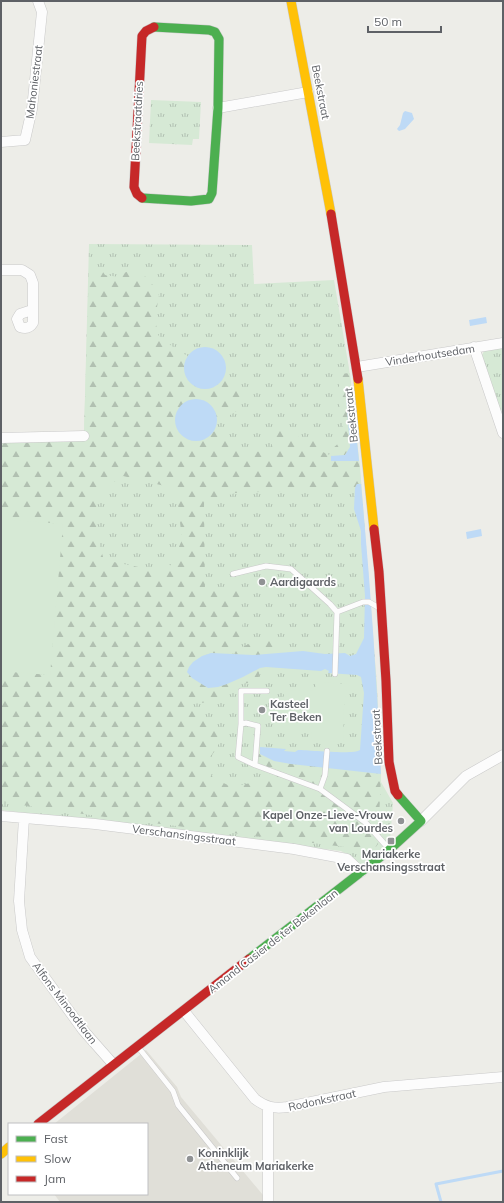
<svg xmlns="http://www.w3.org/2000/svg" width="504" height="1203" font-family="Mulish,sans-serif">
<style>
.education{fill:#e0dfd8}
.grass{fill:url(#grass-tufts)}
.forest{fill:url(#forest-firs);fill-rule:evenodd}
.garden{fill:#d6e9d5}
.water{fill:#bedaf6}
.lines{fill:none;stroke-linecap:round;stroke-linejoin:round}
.stream{stroke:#bedaf6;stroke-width:3}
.lane-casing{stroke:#c9c9c9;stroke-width:6}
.street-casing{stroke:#c9c9c9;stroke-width:11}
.fast-casing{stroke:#c9c9c9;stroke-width:10}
.slow-casing{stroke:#c9c9c9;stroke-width:10}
.jam-casing{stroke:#c9c9c9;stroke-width:10}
.lane{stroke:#fcfcfc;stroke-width:5}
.street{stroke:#fcfcfc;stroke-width:10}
.fast{stroke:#4caf50;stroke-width:9}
.slow{stroke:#ffc107;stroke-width:9}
.jam{stroke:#c62828;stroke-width:9}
.poi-dot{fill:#909294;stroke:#fff;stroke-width:1.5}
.labels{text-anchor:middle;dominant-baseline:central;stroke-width:3.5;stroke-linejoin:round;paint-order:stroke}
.street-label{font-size:11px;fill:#5e6166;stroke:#fff}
.poi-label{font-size:11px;font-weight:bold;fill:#5e6166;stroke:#fff;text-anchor:start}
</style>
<defs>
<pattern id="grass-tufts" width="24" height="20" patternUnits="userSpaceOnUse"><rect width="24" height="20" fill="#d6e9d5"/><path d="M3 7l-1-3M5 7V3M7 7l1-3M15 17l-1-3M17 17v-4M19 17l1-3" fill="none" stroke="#b1c0b1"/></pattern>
<pattern id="forest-firs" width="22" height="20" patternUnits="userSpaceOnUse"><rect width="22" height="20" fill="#d6e9d5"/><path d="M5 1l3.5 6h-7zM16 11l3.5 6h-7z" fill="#b1c0b1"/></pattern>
</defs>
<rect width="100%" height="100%" fill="#edede8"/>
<!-- education -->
<path class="education" d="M146,1050L177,1087L181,1097L263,1195V1202H60L54,1194H147V1124H54Z"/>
<!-- grass -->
<path class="grass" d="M151,100L201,102L199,139H193L192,145L149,143Z
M89,244L252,245L254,284L334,280L349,368L360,467L377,686L381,782L393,803L390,840L362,868L350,856L341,851L1,810V434L84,433Z
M503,346V410L499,411L481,357L484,351Z"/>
<!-- forest -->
<path class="forest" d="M95,267L101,269L105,275L119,277L126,272L137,270L147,278L159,295L155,319L158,335L178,351L188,356C175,384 209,403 225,376L240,386L244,392L240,409L230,415L217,419L214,409L206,438L214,431C221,435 228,442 235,446C246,452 259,452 270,451L276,431L284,427C290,431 298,438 305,439C314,440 312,435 324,440L319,450L329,455L331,450L342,440L343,426L339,402V374L350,373L352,393L346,397L350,447L345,455L331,456V461H359L361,484H357L355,488L235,493L204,503L205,590H239L243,621L240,644L242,647L254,642L263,636H275L282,644C263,672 212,635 189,667L192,678C199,682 208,685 216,686C224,687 253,673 260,668L258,682L239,684L232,693L223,698L209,702L192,704L187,706L222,737L215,751L209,758L207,766L213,778L232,787L255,782L263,778L264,771L263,766L258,764L257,762L258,755L260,754L274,761L291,764L381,774L378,844L375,848L365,849L353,848L97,816L1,802V671L50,675L62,524L1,519V434L84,433L89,268ZM123,476L169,487L178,504L182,540L171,565L153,570L104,560L97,537L96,509L102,490Z"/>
<!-- garden -->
<path class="garden" d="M1,519L63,524L50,675L1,671Z
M316,682L348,684L344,708L343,742L311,740L312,731L285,729L281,724L284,693L288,690L315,691Z"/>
<!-- water -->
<path class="water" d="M405,111L412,113L414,119L405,129L399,131L397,129L400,125L403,113Z
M486,317L487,323L470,326L469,320Z
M184 368a21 21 0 1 1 42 0a21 21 0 1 1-42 0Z
M352,393L359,461H331V456L345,455L350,447L346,396Z
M175 420a21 21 0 1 1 42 0a21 21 0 1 1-42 0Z
M357,484H361C370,581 377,677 381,774L291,764L274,761L260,754V747L286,749L284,751L295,752L298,750C309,750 354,755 360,750L364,693L361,677L357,675L328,673L329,671L325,669L321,671L266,667L260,668L243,677L227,684L218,687L208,688L192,678L187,672L189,667L193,662L202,656L211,653L253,655L303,651L325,654L345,653L350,656L356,654L364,638L365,596L361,544V531L354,509L355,488Z
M481,529L482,536L467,539L466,532Z"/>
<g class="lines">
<!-- stream -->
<path class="stream" d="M441,1202L436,1184L503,1171"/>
<!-- lane casing -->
<g class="lane-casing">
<path id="lane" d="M233,574L266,566L291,569L330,604L337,612L363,602H369L381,609
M335,674L337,612
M241,724V691H267
M255,765L238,757L241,724L246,723L258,726L255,765L320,789L366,823L389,849
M320,789L325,775L327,751
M138,1047L173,1091L178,1105L237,1178"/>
</g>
<!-- street casing -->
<g class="street-casing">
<path id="street" d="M218,108L308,92
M1,142L25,140L32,109L42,12L38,1
M1,270H22L30,275L33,283V323C30,328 26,329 20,327L17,319L20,314L32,310
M474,347L503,433
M357,367L503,343
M1,438L84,436
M1,816L95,824L294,849L347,859L361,872
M24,818L19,901L22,930L30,957L83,1030L113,1064
M421,821L466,776L503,755
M184,1011L255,1099C266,1107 274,1109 287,1107L384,1087L503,1077
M268,1202V1107"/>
</g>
<!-- fast casing -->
<g class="fast-casing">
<path id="fast" d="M142,198L191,201L209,199L212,193L218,108L219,39L215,32L209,30L154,27
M249,959L388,851L421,821L398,795"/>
</g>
<!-- slow casing -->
<g class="slow-casing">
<path id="slow" d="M291,1L331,214
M358,379L374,529
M1,1154L9,1147"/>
</g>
<!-- jam casing -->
<g class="jam-casing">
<path id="jam" d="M142,198L137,194L134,187L142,36L146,31L154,27
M331,214L358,379
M374,529L379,572L386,681L389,762L395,791L398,795
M38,1124L249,959"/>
</g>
<!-- lane -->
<use href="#lane" class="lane"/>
<!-- street -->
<use href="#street" class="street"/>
<!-- fast -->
<use href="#fast" class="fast"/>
<!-- slow -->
<use href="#slow" class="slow"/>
<!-- jam -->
<use href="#jam" class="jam"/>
</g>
<!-- markers -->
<g class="poi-dot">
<circle cx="262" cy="582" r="4"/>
<circle cx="262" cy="710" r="4"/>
<circle cx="401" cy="821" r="4"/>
<rect x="387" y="837" width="8" height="8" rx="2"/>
<circle cx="190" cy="1159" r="4"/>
</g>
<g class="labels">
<!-- street labels -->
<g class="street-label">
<text transform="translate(34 82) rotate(-83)">Mahoniestraat</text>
<text transform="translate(321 92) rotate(79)">Beekstraat</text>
<text transform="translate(137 121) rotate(-87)">Beekstraatdries</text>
<text transform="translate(430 355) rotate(-9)">Vinderhoutsedam</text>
<text transform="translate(351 415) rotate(-96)">Beekstraat</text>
<text transform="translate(377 737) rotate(-93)">Beekstraat</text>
<text transform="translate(184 835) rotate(7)">Verschansingsstraat</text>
<text transform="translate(273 941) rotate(-38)">Amand Casier de ter Bekenlaan</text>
<text transform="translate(65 1003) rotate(53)">Alfons Minoodtlaan</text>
<text transform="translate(322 1100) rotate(-12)">Rodonkstraat</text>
</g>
<!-- poi labels -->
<g class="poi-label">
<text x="270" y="582">Aardigaards</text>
<text x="270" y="704">Kasteel<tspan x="270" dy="13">Ter Beken</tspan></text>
<text x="393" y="815" text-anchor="end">Kapel Onze-Lieve-Vrouw<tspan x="393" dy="13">van Lourdes</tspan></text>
<text x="391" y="854" text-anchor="middle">Mariakerke<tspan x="391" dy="13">Verschansingsstraat</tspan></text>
<text x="198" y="1153">Koninklijk<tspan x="198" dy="13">Atheneum Mariakerke</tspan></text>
</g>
</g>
<!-- border -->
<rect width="504" height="1203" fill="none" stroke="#5e6166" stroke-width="4"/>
<!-- legend -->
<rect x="8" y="1123" width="140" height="72" fill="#ffffff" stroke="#bfc0c2"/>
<rect x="16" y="1136" width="20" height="6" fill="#4caf50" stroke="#bfc0c2"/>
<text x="44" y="1143" font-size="12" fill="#5e6166">Fast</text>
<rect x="16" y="1156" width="20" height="6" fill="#ffc107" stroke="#bfc0c2"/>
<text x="44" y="1163" font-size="12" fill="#5e6166">Slow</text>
<rect x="16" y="1176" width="20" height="6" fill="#c62828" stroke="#bfc0c2"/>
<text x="44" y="1183" font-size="12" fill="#5e6166">Jam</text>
<!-- scale -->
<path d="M368 26v6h73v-6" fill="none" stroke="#5e6166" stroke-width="2"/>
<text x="374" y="26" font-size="12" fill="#5e6166" stroke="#ffffff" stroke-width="3" paint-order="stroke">50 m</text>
</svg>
